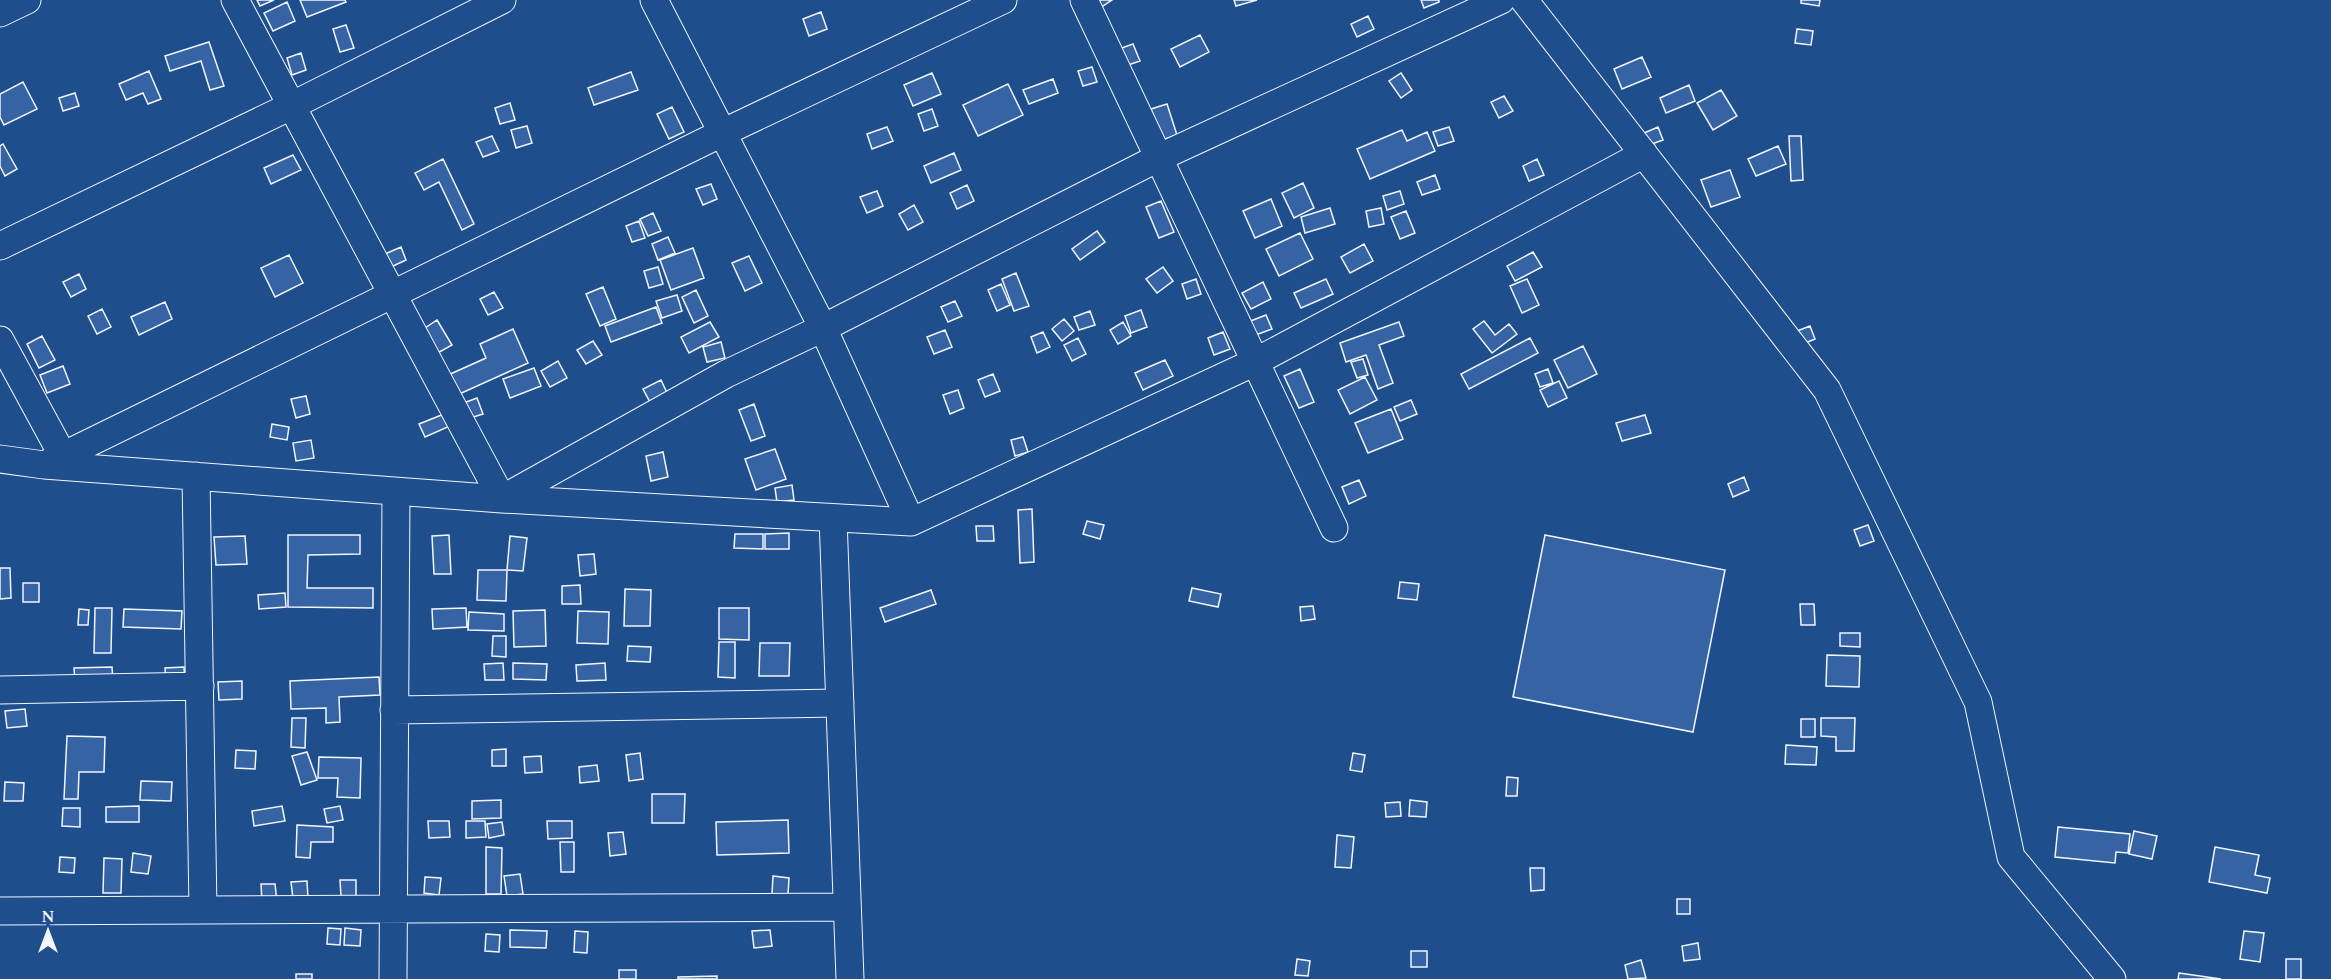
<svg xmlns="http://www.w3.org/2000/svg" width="2331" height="979" font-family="Spectral,serif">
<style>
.building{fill:#3563a3;stroke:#f2f6ff;stroke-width:1.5}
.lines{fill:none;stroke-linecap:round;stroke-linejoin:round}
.minor-casing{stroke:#f2f6ff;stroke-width:29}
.minor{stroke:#1f4e8c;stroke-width:27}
</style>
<rect width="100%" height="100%" fill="#1f4e8c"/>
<!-- building -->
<path class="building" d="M257,0H274L260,6Z
M300,0H345L346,2L307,17Z
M1095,0H1112L1100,8Z
M1234,0H1257L1236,6Z
M1421,0H1439V2L1424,8Z
M1801,0H1820L1819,6L1801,3Z
M287,2L295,21L273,31L264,13Z
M821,12L827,29L809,36L803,19Z
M1368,16L1374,29L1357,37L1351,24Z
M346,25L354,48L340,52L333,29Z
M1797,29L1813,31L1811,45L1795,43Z
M1200,35L1209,52L1180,67L1171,49Z
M209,42L224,86L210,90L201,61L170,71L165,56Z
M1133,44L1140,61L1125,66L1119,49Z
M301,53L306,70L292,75L287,58Z
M1642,57L1651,77L1622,89L1614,69Z
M1092,67L1097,82L1083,86L1078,71Z
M149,71L161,99L148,104L143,93L126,100L119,84Z
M631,72L638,90L594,105L588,88Z
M932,73L941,94L913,106L904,85Z
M1401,73L1412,90L1401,98L1389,81Z
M1053,79L1058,93L1029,104L1023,90Z
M23,82L37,109L4,125L0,117V94Z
M1008,84L1023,115L978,136L963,105Z
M1689,85L1695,101L1666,113L1660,98Z
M1721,90L1737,116L1713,130L1697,103Z
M75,93L79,106L63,111L59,98Z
M1504,96L1513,111L1499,118L1491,102Z
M510,103L515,120L500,124L495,108Z
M1167,104L1177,135L1162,140L1151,109Z
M672,107L684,132L669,139L657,114Z
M932,109L938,126L924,131L918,114Z
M527,126L532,143L516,148L511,130Z
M887,127L893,141L872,149L867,134Z
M1449,127L1454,141L1438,146L1433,132Z
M1658,127L1663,140L1646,146L1642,134Z
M1402,130L1407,141L1427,132L1435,151L1370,179L1357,149Z
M492,136L499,151L483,157L476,142Z
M1789,136H1801L1803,180L1791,181Z
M3,144L17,169L5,176L0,166V146Z
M1778,146L1786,164L1756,176L1748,159Z
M954,153L961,170L931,183L924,166Z
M293,155L301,170L271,184L264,168Z
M443,159L474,224L462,230L439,182L424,190L415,173Z
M1537,159L1544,175L1529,181L1523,166Z
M1730,170L1740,197L1711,207L1701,180Z
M1435,175L1440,189L1422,195L1417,182Z
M1303,183L1314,208L1294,218L1282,193Z
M711,184L717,199L703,205L696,189Z
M967,185L974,201L957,209L950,193Z
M877,191L883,206L867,213L860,197Z
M1400,191L1404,204L1387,210L1383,196Z
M1271,199L1282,226L1255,238L1243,211Z
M1161,201L1174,232L1159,238L1146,207Z
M914,205L923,222L908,230L899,214Z
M1330,208L1335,224L1305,233L1301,217Z
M1381,208L1384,224L1369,227L1366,211Z
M1406,211L1415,233L1400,239L1391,217Z
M653,213L661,231L648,236L640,219Z
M639,221L645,238L632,242L626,226Z
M1097,231L1105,242L1080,260L1072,249Z
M1300,233L1313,259L1279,276L1266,249Z
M668,237L675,253L658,260L652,244Z
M1364,244L1373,261L1350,273L1341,257Z
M401,247L406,260L391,267L385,254Z
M693,248L704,278L671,290L660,260Z
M1533,252L1542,267L1515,281L1507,266Z
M289,255L303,283L275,297L261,268Z
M749,256L762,283L745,291L732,263Z
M658,267L663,284L649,288L644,271Z
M1163,267L1173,281L1157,293L1146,279Z
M1016,273L1029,306L1014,311L1002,279Z
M79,274L86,289L71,297L63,282Z
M1196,279L1201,294L1187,299L1182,284Z
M1326,279L1333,294L1301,308L1294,293Z
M1527,279L1539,305L1522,313L1510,286Z
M1263,282L1271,299L1251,309L1242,293Z
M1001,284L1010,305L997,311L988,290Z
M603,287L616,319L600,326L586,294Z
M696,290L708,316L694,323L682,297Z
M494,292L503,308L488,315L480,299Z
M677,295L682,311L662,318L656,301Z
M955,301L962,316L948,322L941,307Z
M165,302L172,319L139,335L131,317Z
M656,307L662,323L611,342L605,326Z
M102,309L111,327L97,334L88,316Z
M1141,310L1147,327L1131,333L1125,316Z
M1090,311L1095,325L1079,330L1074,317Z
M1266,315L1272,329L1253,336L1248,322Z
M1064,319L1074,331L1062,341L1052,329Z
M437,320L452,345L436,354L422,330Z
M1484,321L1495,335L1509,324L1517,334L1492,353L1473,329Z
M710,322L719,337L689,353L681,337Z
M1123,322L1131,336L1118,344L1110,330Z
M1399,322L1404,336L1379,345L1393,383L1378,389L1366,355L1346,362L1340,343Z
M1810,326L1815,339L1798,346L1792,333Z
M513,329L528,363L455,396L446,376L486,358L480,344Z
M945,330L952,347L934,354L927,337Z
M1043,332L1050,347L1037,353L1031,337Z
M1223,332L1230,349L1214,355L1208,338Z
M42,336L55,360L39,368L27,344Z
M1078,338L1086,354L1072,361L1064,345Z
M1530,338L1538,353L1469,389L1461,374Z
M593,341L602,355L586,364L577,350Z
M721,342L725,358L707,362L703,347Z
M1583,346L1597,374L1568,388L1554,360Z
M1363,359L1368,375L1357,378L1351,362Z
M1165,360L1173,376L1143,390L1135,373Z
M558,361L567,378L550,387L541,371Z
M63,366L70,384L47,393L40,375Z
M534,368L541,386L510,398L503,379Z
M1300,369L1314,402L1299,408L1284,376Z
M1548,369L1553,383L1540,387L1535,374Z
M993,374L1000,391L985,397L978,380Z
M1365,377L1377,400L1350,414L1338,390Z
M661,380L668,395L651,404L643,389Z
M1559,381L1567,398L1548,407L1540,390Z
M958,390L964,408L950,414L943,395Z
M306,396L310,414L296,418L291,399Z
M477,398L483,414L467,419L461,404Z
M1411,400L1417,414L1400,421L1394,407Z
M754,404L765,436L751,441L739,410Z
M1391,409L1403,439L1368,453L1355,423Z
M444,414L450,426L425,437L419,424Z
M1645,415L1651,433L1622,441L1616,423Z
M272,424L289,427L287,440L270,437Z
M1023,437L1028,452L1015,456L1011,440Z
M311,440L314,458L296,461L293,443Z
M775,449L786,479L756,490L745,459Z
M663,452L668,477L651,481L646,456Z
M1744,477L1749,490L1733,497L1728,484Z
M1359,480L1366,496L1349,504L1342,487Z
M792,485L794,500L777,502L775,488Z
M1032,509L1034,562L1020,563L1018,510Z
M1087,521L1104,525L1100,539L1083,534Z
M1868,525L1874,541L1860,546L1854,530Z
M976,526H993L994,541H977Z
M789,533V549H765V534Z
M735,534H763V549L734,548Z
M288,535H360V554L308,555L307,588H373V608L288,607Z
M449,535L451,574H434L432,536Z
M1545,535L1725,570L1693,732L1513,697Z
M245,536L247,564L216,565L214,537Z
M510,536L527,538L523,571L507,570Z
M594,554L596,574L580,576L578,555Z
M0,568H10L11,598L0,599Z
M478,570H507L506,601L477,600Z
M1400,582L1419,584L1417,600L1398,598Z
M23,583H39V602H23Z
M580,585L581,604H562V586Z
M1192,588L1221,594L1218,607L1189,601Z
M625,589L651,590L650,626H624Z
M931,590L936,604L885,622L880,608Z
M285,593L286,607L259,609L258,595Z
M1800,604H1814L1815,625H1801Z
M1313,606L1315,619L1301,621L1300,607Z
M95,608H112L111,653H94Z
M466,608L467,627L433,629L432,609Z
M719,608H749V640L719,639Z
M79,609L89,610L88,625H78Z
M124,609L182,611L181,629L123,627Z
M545,610L546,646L514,647L513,611Z
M578,611L609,612L608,644L577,643Z
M469,612L504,614V631L468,630Z
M1840,633H1860V647L1840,646Z
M493,636H506V657L492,656Z
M719,642H735V678L718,677Z
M760,643H790L789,676H759Z
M628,646L651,647L650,662L627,661Z
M1827,655L1860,656L1859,687L1826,686Z
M503,663L504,680H485L484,664Z
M513,663L547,664L546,680L513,679Z
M605,663L606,680L577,681L576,665Z
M112,667L113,682L75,683L74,668Z
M184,667L185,685L166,686L165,668Z
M379,677L380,695L339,697L340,722L326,723V708L291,709L290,681Z
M242,681V699L219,700L218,682Z
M25,709L27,726L7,728L5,711Z
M292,718H306L305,748L291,747Z
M1821,718H1855L1854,751H1836V737L1821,736Z
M1801,719H1815V737H1801Z
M67,736L105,737L104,772H79L78,799H64Z
M1786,745L1817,747L1816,765L1785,764Z
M506,749V766H492V750Z
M236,750L256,751L255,769L235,768Z
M307,752L317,780L301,785L292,756Z
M640,753L643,779L629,781L626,755Z
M1353,753L1365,755L1362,772L1350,770Z
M541,756L542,772L525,773L524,757Z
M319,757L361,758L360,798L337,797L338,778H318Z
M597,765L599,781L580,783L579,767Z
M1507,777L1518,778L1517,796H1506Z
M141,781L172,782L171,801L140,800Z
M5,782L24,783L23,801H4Z
M652,794H685L684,823H652Z
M501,800V818L472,819V801Z
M1410,800L1427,802L1426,817L1409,816Z
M1400,802L1401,816L1386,817L1385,803Z
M139,806V822H106V807Z
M282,806L285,821L254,826L252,811Z
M340,806L343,820L327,823L324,809Z
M63,808H80V827L62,826Z
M788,820L789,853L717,855L716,822Z
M428,821H449L450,837L429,838Z
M466,821H485L486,837L466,838Z
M547,821H572V838L548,839Z
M502,822L504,835L489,838L487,824Z
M297,825L333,827V842H311L310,858L296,857Z
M2058,827L2130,834L2128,853L2116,852L2115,863L2055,857Z
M2134,831L2157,836L2152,859L2129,854Z
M623,832L626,854L610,856L608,833Z
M1337,835L1354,837L1351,868L1335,867Z
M560,842H574V872H561Z
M486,847L502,848L501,894H486Z
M2215,847L2259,855L2255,875L2270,878L2267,893L2209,882Z
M133,853L151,856L148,874L131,872Z
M60,857L75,858L74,873L59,872Z
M104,858L122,859L121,893H103Z
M1530,868H1544V890L1531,891Z
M520,874L523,894L507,896L504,876Z
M773,876L789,878L788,895L772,894Z
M425,877L441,878L439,895L424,893Z
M340,880H356V897H341Z
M307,881L308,898L293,899L291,882Z
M261,884H275L277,902L262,903Z
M1677,899H1690V914H1677Z
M328,928L341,929L340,945L327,944Z
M345,928L361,930L360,946L344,945Z
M510,930L547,931L546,948L510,947Z
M770,930L772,946L754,948L752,931Z
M575,931L588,932L587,953L574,952Z
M2244,931L2264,933L2260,962L2240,959Z
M486,934L500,935L499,952L485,951Z
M1698,943L1700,959L1684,961L1682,946Z
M1411,951H1427V967H1411Z
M1297,959L1310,961L1308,976L1295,975Z
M2286,959H2301V979H2286Z
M1641,960L1646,978L1628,979L1625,965Z
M619,970H636V979H619Z
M2179,973L2221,979H2178Z
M296,974H312V979H296Z
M717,976V979H678V977Z"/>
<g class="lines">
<!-- minor casing -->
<g class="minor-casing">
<path id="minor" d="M235,0L502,499L726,374L823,328L1158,158L1501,0
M654,0L823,328L911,522
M1084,0L1334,528
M1524,0L1827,390L1978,702L2011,857L2112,979
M0,13L27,0
M0,246L289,107L502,0
M0,340L63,456
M0,459L44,465L502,499L911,522L1255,362L1644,154
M46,464L722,133L1003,0
M196,476L203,910
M833,518L850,979
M0,690L200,686
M394,710L840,703
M0,911L847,907
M393,979L396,492"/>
</g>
<!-- minor -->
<use href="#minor" class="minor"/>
</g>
<!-- north arrow -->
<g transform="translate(48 931)" stroke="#1f4e8c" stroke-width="4.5" paint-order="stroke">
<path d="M0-4.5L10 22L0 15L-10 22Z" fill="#f2f6ff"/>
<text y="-9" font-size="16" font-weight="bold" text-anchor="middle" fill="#f2f6ff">N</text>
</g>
</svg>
